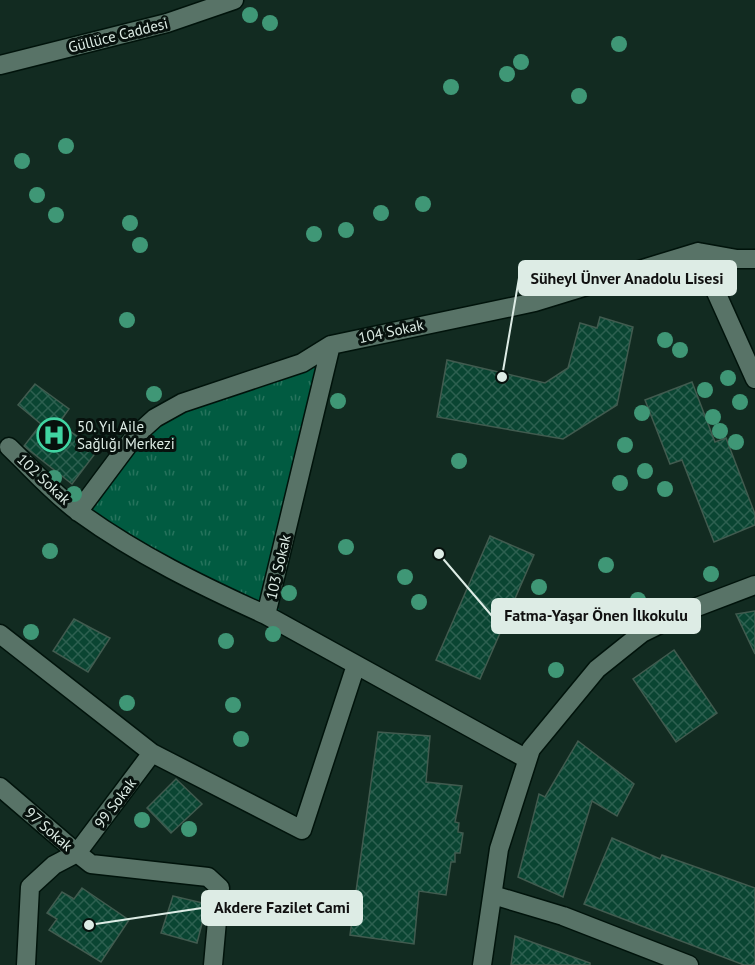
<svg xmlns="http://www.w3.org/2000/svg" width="755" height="965" font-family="'PT Sans',sans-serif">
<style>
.park{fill:url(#park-tufts)}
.building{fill:url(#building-cross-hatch);stroke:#415b4f;stroke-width:1.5}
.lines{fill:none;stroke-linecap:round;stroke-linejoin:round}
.minor-casing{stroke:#00130b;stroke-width:21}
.minor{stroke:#587367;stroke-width:18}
.tree{fill:#3f9776}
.labels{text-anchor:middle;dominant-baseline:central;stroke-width:6;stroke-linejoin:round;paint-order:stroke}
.street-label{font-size:15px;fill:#ddece5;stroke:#07110d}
.poi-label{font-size:15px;fill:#ddece5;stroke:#07110d;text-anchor:start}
.leader{fill:none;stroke:#ddece5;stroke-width:2}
.callout-dot{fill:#ddece5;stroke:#07110d;stroke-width:2}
.callout{fill:#ddece5;stroke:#ddece5;stroke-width:2}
.callout-label{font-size:16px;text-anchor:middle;font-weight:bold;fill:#111}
</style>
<defs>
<pattern id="park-tufts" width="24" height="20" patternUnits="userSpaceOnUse" patternTransform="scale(1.5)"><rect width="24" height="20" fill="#015b41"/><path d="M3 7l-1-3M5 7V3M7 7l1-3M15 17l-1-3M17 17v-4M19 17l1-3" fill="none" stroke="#26735c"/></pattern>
<pattern id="building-cross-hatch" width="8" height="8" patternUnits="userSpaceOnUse" patternTransform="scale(1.5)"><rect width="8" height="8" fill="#0a4532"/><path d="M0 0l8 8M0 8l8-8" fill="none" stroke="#2d6050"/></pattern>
</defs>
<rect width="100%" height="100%" fill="#122b21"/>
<!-- park -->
<path class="park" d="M331,357L272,594L281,614L194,582L78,512L155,418Z"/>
<!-- building -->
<path class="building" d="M600,317L633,327L617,405L563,439L437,417L447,360L545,383L568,368L580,323L597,328Z
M692,382L715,442L726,438L755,514V525L714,542L682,460L670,464L645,400Z
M35,384L69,409L59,423L97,451L72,484L24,446L41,424L18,405Z
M490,536L534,555L480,679L436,660Z
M755,611V654L736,614Z
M74,619L110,638L88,672L53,651Z
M674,650L717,713L676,742L633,679Z
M378,732L430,736L426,782L462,786L455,822L459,823L458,832L463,833L460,853H455V862H451L446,895L419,891L414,944L350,935Z
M578,741L634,784L617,816L592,801L563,897L518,877L539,794L545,797Z
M176,779L202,804L171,833L147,808Z
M612,838L660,859L662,855L755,888V965H744L584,904Z
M82,888L129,920L101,962L49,930L57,919L47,913L62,892L74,899Z
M173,896L207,904L197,943L161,933Z
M515,936L590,963V965H511Z"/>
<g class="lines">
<!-- minor casing -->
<g class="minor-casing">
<path id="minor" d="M0,65L167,23L234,0
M698,252L755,379
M9,447C32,469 55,495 80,513C138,555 202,586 266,615L331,345
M78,512L134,437L155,418L182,403L302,363L331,345L535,302L698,252L737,259H755
M266,615L527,759
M0,634L152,753L302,830L356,665
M152,753L77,853L91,864L208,877L220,888L213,965
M0,787L77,853L54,865L30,887L26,965
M493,895L563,916L689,965
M482,965L499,849L531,749L597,669L642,633L689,610L755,585"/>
</g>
<!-- minor -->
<use href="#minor" class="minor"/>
</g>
<!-- trees -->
<g class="tree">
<circle cx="250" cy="15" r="8"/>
<circle cx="270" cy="23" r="8"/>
<circle cx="619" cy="44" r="8"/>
<circle cx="521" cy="62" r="8"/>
<circle cx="507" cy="74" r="8"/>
<circle cx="451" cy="87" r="8"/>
<circle cx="579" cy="96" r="8"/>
<circle cx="66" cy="146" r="8"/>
<circle cx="22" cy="161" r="8"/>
<circle cx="37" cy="195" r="8"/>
<circle cx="423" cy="204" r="8"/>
<circle cx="381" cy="213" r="8"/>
<circle cx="56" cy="215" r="8"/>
<circle cx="130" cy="223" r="8"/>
<circle cx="346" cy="230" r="8"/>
<circle cx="314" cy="234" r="8"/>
<circle cx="140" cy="245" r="8"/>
<circle cx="127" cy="320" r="8"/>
<circle cx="665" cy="340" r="8"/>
<circle cx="680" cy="350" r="8"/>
<circle cx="728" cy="378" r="8"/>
<circle cx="705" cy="390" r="8"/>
<circle cx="154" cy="394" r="8"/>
<circle cx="338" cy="401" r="8"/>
<circle cx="740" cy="402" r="8"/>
<circle cx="642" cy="413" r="8"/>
<circle cx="713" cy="417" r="8"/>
<circle cx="720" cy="431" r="8"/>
<circle cx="736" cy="442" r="8"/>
<circle cx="625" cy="445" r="8"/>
<circle cx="459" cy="461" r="8"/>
<circle cx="645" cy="471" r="8"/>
<circle cx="54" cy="478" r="8"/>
<circle cx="620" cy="483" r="8"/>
<circle cx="665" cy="489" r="8"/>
<circle cx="74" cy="494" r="8"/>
<circle cx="346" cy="547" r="8"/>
<circle cx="50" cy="551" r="8"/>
<circle cx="606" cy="565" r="8"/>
<circle cx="711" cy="574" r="8"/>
<circle cx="405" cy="577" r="8"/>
<circle cx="539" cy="587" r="8"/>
<circle cx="289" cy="593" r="8"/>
<circle cx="638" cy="600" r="8"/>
<circle cx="419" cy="602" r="8"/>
<circle cx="31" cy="632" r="8"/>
<circle cx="273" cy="634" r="8"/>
<circle cx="226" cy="641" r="8"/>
<circle cx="556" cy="670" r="8"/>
<circle cx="127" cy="703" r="8"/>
<circle cx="233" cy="705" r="8"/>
<circle cx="241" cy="739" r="8"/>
<circle cx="142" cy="820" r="8"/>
<circle cx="189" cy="829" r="8"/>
</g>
<!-- icons -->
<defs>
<g id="hospital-ring" transform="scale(1.725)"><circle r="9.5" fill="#07110d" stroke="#40d4a2" stroke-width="1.5"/><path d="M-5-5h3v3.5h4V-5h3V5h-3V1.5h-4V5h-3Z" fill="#40d4a2"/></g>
</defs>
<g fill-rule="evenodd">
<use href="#hospital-ring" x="54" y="435"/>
</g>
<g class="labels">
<!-- street labels -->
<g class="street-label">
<text transform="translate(118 35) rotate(-14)">Güllüce Caddesi</text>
<text transform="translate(391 331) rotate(-12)">104 Sokak</text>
<text transform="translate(44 479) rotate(43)">102 Sokak</text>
<text transform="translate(278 567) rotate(-77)">103 Sokak</text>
<text transform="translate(115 803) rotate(-53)">99 Sokak</text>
<text transform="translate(49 829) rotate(41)">97 Sokak</text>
</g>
<!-- poi labels -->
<g class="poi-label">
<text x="77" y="426">50. Yıl Aile<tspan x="77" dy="17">Sağlığı Merkezi</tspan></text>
</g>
</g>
<!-- callouts -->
<path class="leader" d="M502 377L519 278M439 554L492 616M89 925L202 908"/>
<g class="callout-dot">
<circle cx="502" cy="377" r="6"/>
<circle cx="439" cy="554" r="6"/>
<circle cx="89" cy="925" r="6"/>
</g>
<g class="callout">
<rect x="519" y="261" width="217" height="34" rx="6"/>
<rect x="492" y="599" width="208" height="34" rx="6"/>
<rect x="202" y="891" width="160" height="34" rx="6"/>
</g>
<g class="callout-label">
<text x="627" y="284">Süheyl Ünver Anadolu Lisesi</text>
<text x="596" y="621">Fatma-Yaşar Önen İlkokulu</text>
<text x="282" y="913">Akdere Fazilet Cami</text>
</g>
</svg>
